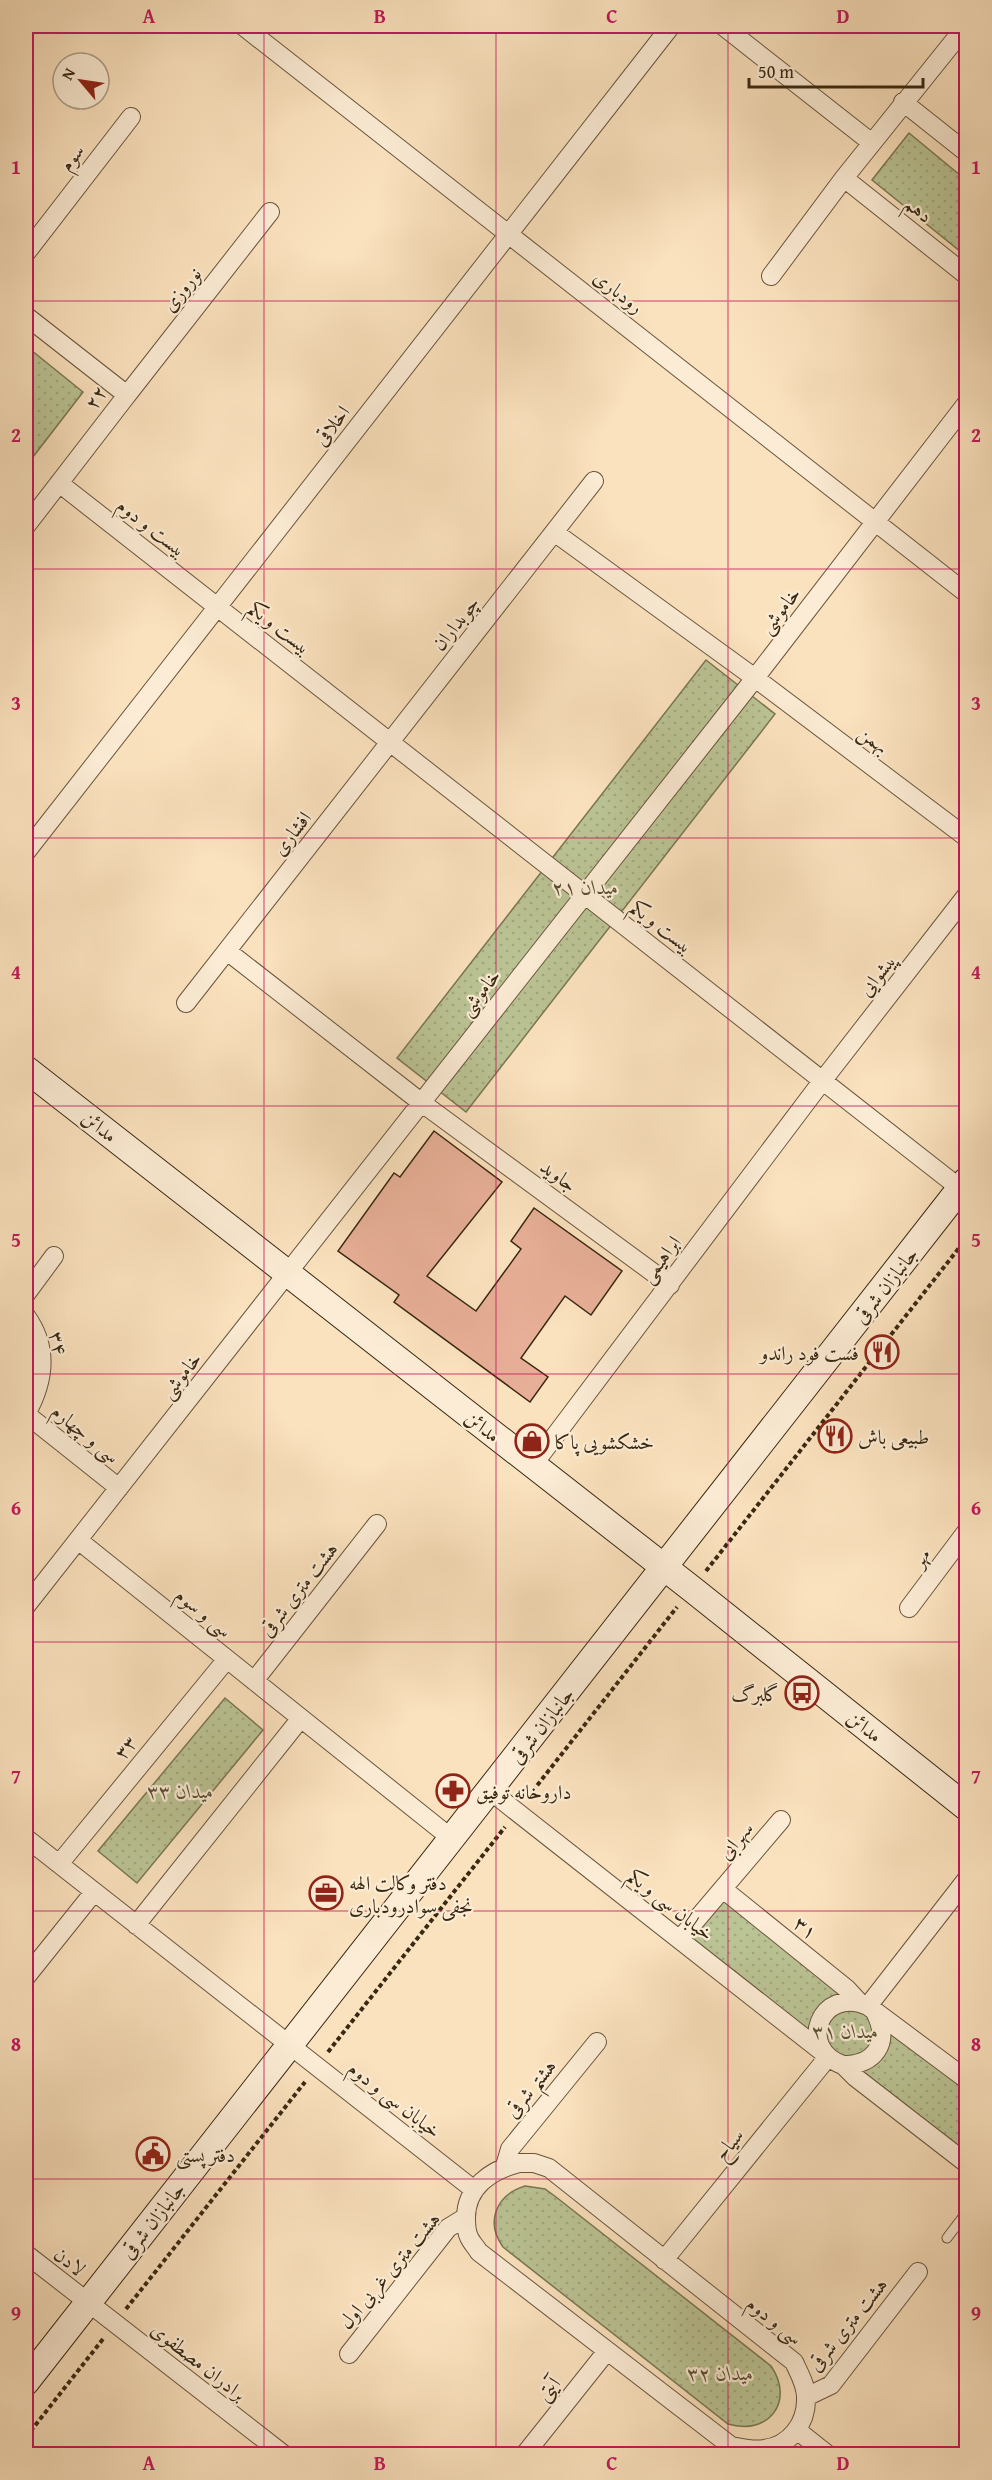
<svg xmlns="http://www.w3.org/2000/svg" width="992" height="2480" font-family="'Gentium Book Plus',Amiri,serif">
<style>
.green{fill:url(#green-dots);stroke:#7a7654;stroke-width:1.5}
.building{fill:#e7af97;stroke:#392812;stroke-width:1.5}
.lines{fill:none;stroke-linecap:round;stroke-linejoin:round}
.service-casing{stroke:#6a563d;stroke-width:11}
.minor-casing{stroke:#6a563d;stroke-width:20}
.secondary-casing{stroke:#392812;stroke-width:28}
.path{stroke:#392812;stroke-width:4;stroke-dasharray:4.5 3;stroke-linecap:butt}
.service{stroke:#fcecd5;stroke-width:9}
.minor{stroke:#fcecd5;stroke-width:18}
.secondary{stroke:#fcecd5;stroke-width:26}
.grid{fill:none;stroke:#c2185b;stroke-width:1.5;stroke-opacity:0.55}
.labels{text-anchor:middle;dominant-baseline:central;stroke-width:4.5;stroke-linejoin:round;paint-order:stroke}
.street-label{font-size:20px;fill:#392812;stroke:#fcecd5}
.park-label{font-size:20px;font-style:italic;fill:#5a4f33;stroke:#fcecd5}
.poi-label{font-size:20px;fill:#392812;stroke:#fcecd5;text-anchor:start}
.neatline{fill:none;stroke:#c2185b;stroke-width:2}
.grid-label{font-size:20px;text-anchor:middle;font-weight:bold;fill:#c2185b}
</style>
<defs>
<pattern id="green-dots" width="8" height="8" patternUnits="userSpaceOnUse" patternTransform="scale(1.5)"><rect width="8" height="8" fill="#bbc495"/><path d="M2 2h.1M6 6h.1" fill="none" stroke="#a2a87f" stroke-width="1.8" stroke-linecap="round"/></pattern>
</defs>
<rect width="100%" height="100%" fill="#fbe2be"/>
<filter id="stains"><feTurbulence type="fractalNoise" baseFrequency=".00333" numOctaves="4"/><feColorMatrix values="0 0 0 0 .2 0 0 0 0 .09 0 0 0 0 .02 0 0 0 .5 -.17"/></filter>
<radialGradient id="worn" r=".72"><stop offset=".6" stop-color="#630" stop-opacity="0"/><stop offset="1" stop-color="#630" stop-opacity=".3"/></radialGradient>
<!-- green -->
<path class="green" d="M909,133L966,180V256L872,180Z
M26,346L83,392L26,466Z
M706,660L775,714L466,1112L397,1058Z
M225,1698L263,1730L137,1883L98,1851Z
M723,1898L966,2086V2157L690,1940Z
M525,2186L545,2189L556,2197L771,2366C795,2401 769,2436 728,2424L503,2247C485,2222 496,2195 525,2186Z"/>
<!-- building -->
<path class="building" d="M434,1131L502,1182L427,1276L476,1311L521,1249L511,1241L534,1208L622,1271L591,1315L565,1296L521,1358L548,1377L530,1402L394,1302L399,1295L338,1251L394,1173L400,1177Z"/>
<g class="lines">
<!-- service casing -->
<g class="service-casing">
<path id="service" d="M947,2238L966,2213"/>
</g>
<!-- minor casing -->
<g class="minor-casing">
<path id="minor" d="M243,26L966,593
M723,26L872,143
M903,102L966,152
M844,178L966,275
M26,253L131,117
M771,276L844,178L966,26
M26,316L127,395L26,526
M127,395L270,212
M59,483L966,1193
M554,532L755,678L966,837
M26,852L671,26
M227,951L422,1103L670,1285
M186,1003L594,481
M26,1294L54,1256
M26,1316C49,1348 44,1382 26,1414
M26,1414L119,1488
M533,1465L823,1080L966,896
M78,1540L451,1838
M26,1606L755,678L966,404
M909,1608L966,1532
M254,1681L377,1524
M489,1790L825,2054
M26,1838L473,2189
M59,1864L227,1659
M723,1889L847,1989L859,2002
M136,1925L301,1718
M680,1939L781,1820
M26,1977L94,1892
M868,2006L966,1880
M876,2014C890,2043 875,2065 843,2065C796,2049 820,1985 868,2006L966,2079
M843,2065L855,2077L966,2163
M519,2163H534L549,2168L794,2362C799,2373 806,2385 806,2397C807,2423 790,2446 764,2449C753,2451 742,2448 731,2446L479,2252C476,2247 471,2242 469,2237C466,2231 466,2224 466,2218C466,2187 491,2170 519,2163Z
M505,2166L510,2149L597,2042
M26,2254L283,2454
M664,2260L828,2057
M349,2354L448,2228L466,2217
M806,2397L831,2385L918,2272
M798,2431L827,2454
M525,2454L607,2351"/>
</g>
<!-- secondary casing -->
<g class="secondary-casing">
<path id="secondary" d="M26,1069L692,1589L966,1807
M26,2382L966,1181"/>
</g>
<!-- path -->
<path class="path" d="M706,1571L966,1239
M528,1797L677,1607
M328,2052L505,1827
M126,2309L305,2082
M26,2437L103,2339"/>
<!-- service -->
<use href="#service" class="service"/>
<!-- minor -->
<use href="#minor" class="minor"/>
<!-- secondary -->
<use href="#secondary" class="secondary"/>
</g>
<!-- grid -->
<path class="grid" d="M264,26V2454M496,26V2454M728,26V2454M26,301H966M26,569H966M26,838H966M26,1106H966M26,1374H966M26,1642H966M26,1911H966M26,2179H966"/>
<!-- icons -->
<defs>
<g id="restaurant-ring" transform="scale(1.725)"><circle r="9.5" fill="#fcecd5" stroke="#8f2418" stroke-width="1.5"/><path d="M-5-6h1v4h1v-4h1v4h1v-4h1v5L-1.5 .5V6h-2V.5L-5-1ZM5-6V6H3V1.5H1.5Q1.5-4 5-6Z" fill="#8f2418"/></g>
<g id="shop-ring" transform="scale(1.725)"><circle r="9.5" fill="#fcecd5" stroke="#8f2418" stroke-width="1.5"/><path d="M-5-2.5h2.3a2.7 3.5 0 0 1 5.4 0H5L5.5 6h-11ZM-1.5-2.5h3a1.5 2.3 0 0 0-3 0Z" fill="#8f2418"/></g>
<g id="bus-ring" transform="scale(1.725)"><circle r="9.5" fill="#fcecd5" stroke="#8f2418" stroke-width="1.5"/><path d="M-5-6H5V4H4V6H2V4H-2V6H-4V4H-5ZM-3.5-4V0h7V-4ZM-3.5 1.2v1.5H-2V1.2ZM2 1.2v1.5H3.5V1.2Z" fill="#8f2418"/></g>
<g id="pharmacy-ring" transform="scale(1.725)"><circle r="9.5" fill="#fcecd5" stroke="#8f2418" stroke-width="1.5"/><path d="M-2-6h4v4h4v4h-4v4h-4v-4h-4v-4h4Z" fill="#8f2418"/></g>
<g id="office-ring" transform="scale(1.725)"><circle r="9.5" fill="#fcecd5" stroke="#8f2418" stroke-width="1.5"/><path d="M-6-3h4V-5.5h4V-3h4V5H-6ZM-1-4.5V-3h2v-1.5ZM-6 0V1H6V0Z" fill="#8f2418"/></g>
<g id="civic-ring" transform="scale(1.725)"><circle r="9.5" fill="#fcecd5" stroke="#8f2418" stroke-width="1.5"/><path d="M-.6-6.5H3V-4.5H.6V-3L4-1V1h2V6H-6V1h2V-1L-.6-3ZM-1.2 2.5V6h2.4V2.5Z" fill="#8f2418"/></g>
</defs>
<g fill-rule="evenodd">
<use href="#restaurant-ring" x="882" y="1352"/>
<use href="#restaurant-ring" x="835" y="1436"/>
<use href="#shop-ring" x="532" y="1441"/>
<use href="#bus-ring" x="802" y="1693"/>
<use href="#pharmacy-ring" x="453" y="1791"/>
<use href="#office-ring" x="326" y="1893"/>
<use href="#civic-ring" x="153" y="2154"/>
</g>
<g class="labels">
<!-- street labels -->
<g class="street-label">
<text transform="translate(71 157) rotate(-52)">سوم</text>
<text transform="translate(919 209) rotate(38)">دهم</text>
<text transform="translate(181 289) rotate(-52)">نوروزی</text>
<text transform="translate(619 291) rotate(38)">رودباری</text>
<text transform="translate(95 397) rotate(-57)">۲۲</text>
<text transform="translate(331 425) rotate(-52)">اخلاقی</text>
<text transform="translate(152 527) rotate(38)">بیست و دوم</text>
<text transform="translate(779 610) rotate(-52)">خاموشی</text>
<text transform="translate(455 623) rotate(-52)">چوبداران</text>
<text transform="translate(280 627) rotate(38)">بیست و یکم</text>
<text transform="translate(874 739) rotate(37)">بهمن</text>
<text transform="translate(291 833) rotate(-52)">افشاری</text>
<text transform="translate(662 926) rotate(38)">بیست و یکم</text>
<text transform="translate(877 974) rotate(-52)">پیشوایی</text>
<text transform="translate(479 992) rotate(-52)">خاموشی</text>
<text transform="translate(100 1126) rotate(38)">مدائن</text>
<text transform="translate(559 1175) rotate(36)">جاوید</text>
<text transform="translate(660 1259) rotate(-53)">ابراهیمی</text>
<text transform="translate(885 1285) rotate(-52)">جانبازان شرقی</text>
<text transform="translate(59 1343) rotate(78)">۳۴</text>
<text transform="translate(180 1375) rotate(-52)">خاموشی</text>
<text transform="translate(483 1426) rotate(38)">مدائن</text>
<text transform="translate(86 1433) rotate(39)">سی و چهارم</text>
<text transform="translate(920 1557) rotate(-53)">مهر</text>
<text transform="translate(298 1589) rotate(-52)">هشت متری شرقی</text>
<text transform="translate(204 1612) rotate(39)">سی و سوم</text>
<text transform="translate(541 1725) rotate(-52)">جانبازان شرقی</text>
<text transform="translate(865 1726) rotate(38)">مدائن</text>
<text transform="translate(125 1747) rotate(-51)">۳۳</text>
<text transform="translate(735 1840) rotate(-50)">سهرابی</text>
<text transform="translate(671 1904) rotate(38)">خیابان سی و یکم</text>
<text transform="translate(806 1927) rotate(39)">۳۱</text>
<text transform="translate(530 2088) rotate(-51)">هشتم شرقی</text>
<text transform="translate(395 2099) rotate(38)">خیابان سی و دوم</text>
<text transform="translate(728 2144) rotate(-51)">سیاح</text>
<text transform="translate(152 2220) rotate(-52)">جانبازان شرقی</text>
<text transform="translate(70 2261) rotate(38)">لادن</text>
<text transform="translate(389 2270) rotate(-50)">هشت متری غربی اول</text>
<text transform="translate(775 2320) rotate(38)">سی و دوم</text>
<text transform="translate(847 2324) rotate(-51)">هشت متری شرقی</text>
<text transform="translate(199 2361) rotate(38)">برادران مصطفوی</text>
<text transform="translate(548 2389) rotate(-52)">آیتی</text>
</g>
<!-- park labels -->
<g class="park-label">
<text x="586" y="886">میدان ۲۱</text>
<text x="181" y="1790">میدان ۳۳</text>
<text x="846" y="2030">میدان ۳۱</text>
<text x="721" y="2372">میدان ۳۲</text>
</g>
<!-- poi labels -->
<g class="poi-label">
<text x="859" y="1352" text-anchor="end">فست فود راندو</text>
<text x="858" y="1436">طبیعی باش</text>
<text x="555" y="1441">خشکشویی پاکا</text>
<text x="779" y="1693" text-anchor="end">گلبرگ</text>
<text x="476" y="1791">داروخانه توفیق</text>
<text x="349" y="1882">دفتر وکالت الهه<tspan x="349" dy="23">نجفی سوادرودباری</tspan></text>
<text x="176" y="2154">دفتر پستی</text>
</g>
</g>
<!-- margin -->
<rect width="992" height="2480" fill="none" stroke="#fbe2be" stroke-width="66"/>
<!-- north arrow -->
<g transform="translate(81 81) rotate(299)"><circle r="28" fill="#fcecd5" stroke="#ae9e87" stroke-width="1.5"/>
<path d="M0-4.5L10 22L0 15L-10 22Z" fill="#8f2418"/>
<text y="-9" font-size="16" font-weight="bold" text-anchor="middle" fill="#392812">N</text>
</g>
<!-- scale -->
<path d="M749 78v9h174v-9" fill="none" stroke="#392812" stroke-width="3"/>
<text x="758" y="78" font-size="18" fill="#392812" stroke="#fcecd5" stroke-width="4.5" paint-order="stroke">50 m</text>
<rect x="33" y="33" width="926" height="2414" class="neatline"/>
<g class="grid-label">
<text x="149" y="23">A</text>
<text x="380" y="23">B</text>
<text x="612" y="23">C</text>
<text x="843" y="23">D</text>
<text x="16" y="174">1</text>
<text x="976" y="174">1</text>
<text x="16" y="442">2</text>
<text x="976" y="442">2</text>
<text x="16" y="710">3</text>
<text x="976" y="710">3</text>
<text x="16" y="979">4</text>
<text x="976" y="979">4</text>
<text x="16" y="1247">5</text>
<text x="976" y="1247">5</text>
<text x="16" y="1515">6</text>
<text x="976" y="1515">6</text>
<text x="16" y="1783">7</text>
<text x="976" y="1783">7</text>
<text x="16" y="2051">8</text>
<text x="976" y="2051">8</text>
<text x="16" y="2320">9</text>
<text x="976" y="2320">9</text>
<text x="149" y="2470">A</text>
<text x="380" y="2470">B</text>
<text x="612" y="2470">C</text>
<text x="843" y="2470">D</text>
</g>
<rect width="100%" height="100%" filter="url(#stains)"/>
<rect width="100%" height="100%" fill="url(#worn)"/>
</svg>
